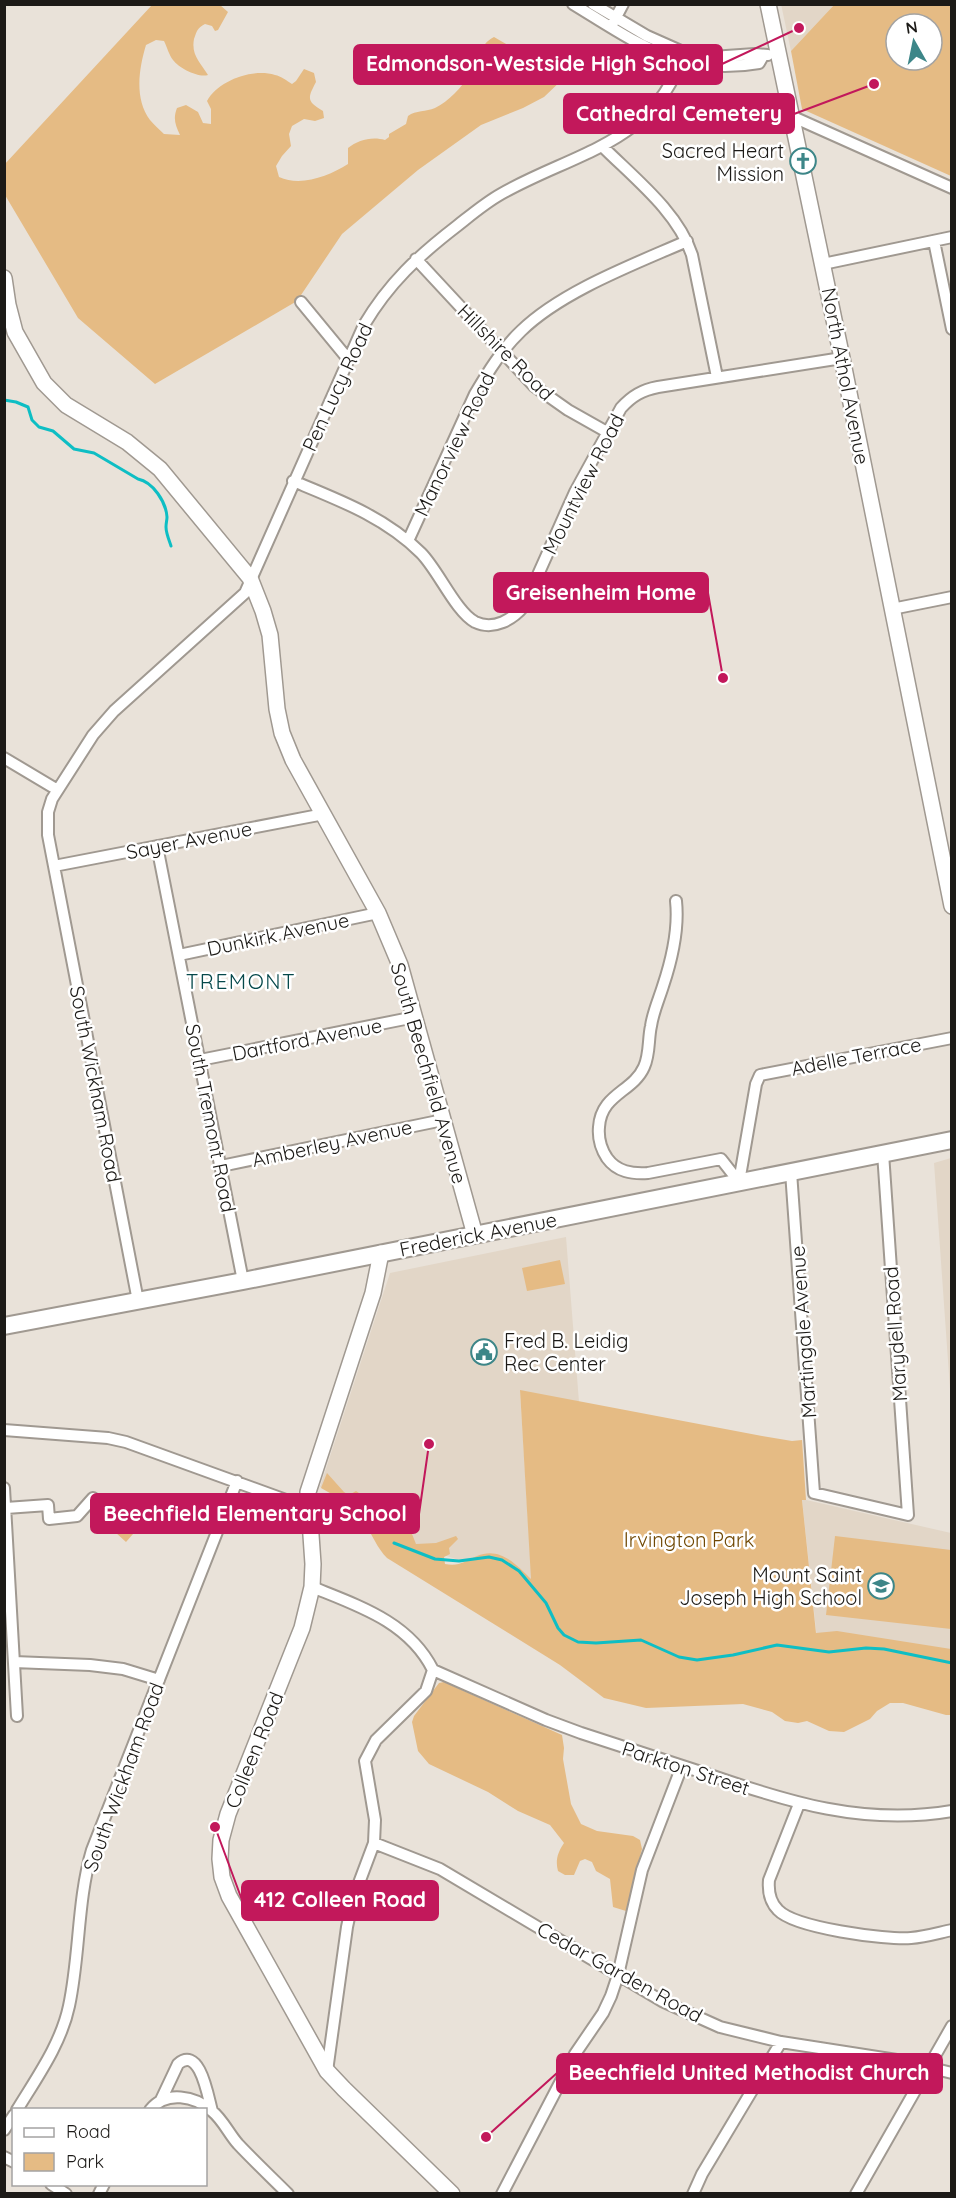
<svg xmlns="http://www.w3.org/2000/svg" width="956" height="2198" font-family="Quicksand,sans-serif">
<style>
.built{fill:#e2d6c7}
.green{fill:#e5bb84;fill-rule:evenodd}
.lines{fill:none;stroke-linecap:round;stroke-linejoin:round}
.stream{stroke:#0ebec4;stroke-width:3}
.street-casing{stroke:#a09991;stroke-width:14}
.secondary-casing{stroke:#a09991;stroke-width:18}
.primary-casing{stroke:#a09991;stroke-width:20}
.street{stroke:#fff;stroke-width:10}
.secondary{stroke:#fff;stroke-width:15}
.primary{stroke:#fff;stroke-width:16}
.labels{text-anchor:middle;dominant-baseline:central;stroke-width:5;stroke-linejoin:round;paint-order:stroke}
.poi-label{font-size:20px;fill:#1c1a17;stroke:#fff;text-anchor:end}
.street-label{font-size:20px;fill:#1c1a17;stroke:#fff}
.park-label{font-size:20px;fill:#704804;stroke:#fff}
.neighbourhood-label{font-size:21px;letter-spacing:1.5px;fill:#05484a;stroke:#fff}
.leader{fill:none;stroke:#c2185b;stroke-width:2}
.callout-dot{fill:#c2185b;stroke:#fff;stroke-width:2}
.callout{fill:#c2185b;stroke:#c2185b;stroke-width:2}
.callout-label{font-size:21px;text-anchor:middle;font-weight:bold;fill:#fff}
</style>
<rect width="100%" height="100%" fill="#e9e2d9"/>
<!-- built -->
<path class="built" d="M781,4L834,5L791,51Z
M951,1158H952L951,1403L934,1163Z
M566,1237L579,1402L520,1391L533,1602L495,1571L375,1534L355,1502L320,1487L390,1273Z
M802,1499L951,1533V1653L817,1639Z"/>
<!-- green -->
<path class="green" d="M152,5H220L228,12L218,30L215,31L212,26L205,24C197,28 197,31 194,39C191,55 200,62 208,75C198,78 179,68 173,60C169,55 167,47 164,41L156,40L146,45C139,68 134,99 150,120C154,125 159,129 164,134L180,135C175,125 173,118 177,108L186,105L198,112L203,123L211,124V109L207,101C218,81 252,68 275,75C281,76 287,81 292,84L296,81L304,69L314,73L316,82C307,99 307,101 323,111L324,118L315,121L304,119L292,126L289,134L291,146L282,156L276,166L279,177C301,187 329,176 348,164V148C358,140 372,136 385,140L389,137V134L406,124L408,116C416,110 426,112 435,108C448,102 462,87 469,75C477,63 479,44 494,37L564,78L544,97L523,108L481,125L418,170L342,234L297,301L155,384L78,318L5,195L4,165Z
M834,5H951V176L802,109L791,51ZM896,24H932V60H896Z
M560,1260L565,1284L527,1291L522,1268Z
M520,1390L762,1436L792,1441L802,1440L806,1500H802L816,1633L837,1631L951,1649V1715H946L903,1703H890L877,1711L870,1719L844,1732L829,1731L807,1721L798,1723L785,1721L772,1712L743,1704L646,1708L604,1698L560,1665L387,1558C375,1546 371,1530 360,1517C350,1504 335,1496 321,1488L327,1473L344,1492L349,1495L356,1491C371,1500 372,1512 377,1527L392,1526L400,1531L407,1527L410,1529L416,1544L436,1543L456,1536L458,1539L449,1548L450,1554L444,1557L445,1564C459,1567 465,1561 477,1556C500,1546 517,1565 531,1579Z
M131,1507L146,1512L147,1518L126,1542L115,1532L114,1524Z
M835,1536L951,1550V1629L826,1615Z
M444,1682L562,1735L564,1748L563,1759L571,1804L581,1824L597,1831L633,1836L640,1840L642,1849L626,1911L613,1907L610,1879L596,1871L592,1862L585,1859L580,1861L574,1875H565L558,1871C555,1860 558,1852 564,1843L550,1825L518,1811L488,1792L429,1764L418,1751L412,1722L414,1716L439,1683Z"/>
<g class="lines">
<!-- stream -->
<path class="stream" d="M4,400L16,402L28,407L32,420L39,427L53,431L74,449L94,453L138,479C153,482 166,502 167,517C167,520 166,523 166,527C166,533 169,540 171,546
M394,1543L435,1559L459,1561L489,1557L502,1560L519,1571L546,1603L558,1628L564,1635L578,1642L596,1643L641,1640L679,1657L697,1660L733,1655L777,1645L829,1652L866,1648L884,1649L952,1663"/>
<!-- street casing -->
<g class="street-casing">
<path id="street" d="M573,4C637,43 680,77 759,63L763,56
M593,4L647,36L683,52L712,57L755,54L768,55
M613,23L623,4
M791,116L952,188
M602,146C634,178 678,212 692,255L717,377
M934,241L952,329
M416,259L534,386L568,410L607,432
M823,264L952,237
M301,302L348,359
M293,481C339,500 385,517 421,553C438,570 456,612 475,622C494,631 513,619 524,606L575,492L621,408C632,396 642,390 658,387L842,358
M408,541L475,394C488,372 502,349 521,331C562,291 635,264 687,241
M892,609L952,597
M4,758L56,789
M157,846L243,1281
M54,866L324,814
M676,901C679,929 672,959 663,986C659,999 653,1012 651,1026C648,1039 650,1054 644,1067C633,1092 601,1094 599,1127C598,1138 601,1149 607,1158C617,1172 632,1174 648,1173L721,1159L739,1182
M179,955L378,913
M200,1060L415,1017
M221,1166L443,1120
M791,1172L814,1493L908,1515L883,1153
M739,1182L756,1084L760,1075L952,1038
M138,1301L48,835V812L52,799L93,735L114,711L245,593L364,325C389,283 418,256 457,226C471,215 485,203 501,194C572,153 658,143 683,52
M4,1430L108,1438L126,1442L308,1508
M4,1488L17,1716
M6,1508L48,1505L49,1519L77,1516L93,1498
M312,1587C359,1606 409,1622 433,1670L426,1691L376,1740L365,1761L375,1820L374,1843L353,1899L347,1927L327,2071
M14,1662L90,1665L123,1669L159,1680
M433,1670L546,1720L581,1733C623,1747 665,1760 707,1774C788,1802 864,1826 952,1811
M799,1804L769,1880C768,1891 770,1902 778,1910C795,1928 885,1940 911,1938C925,1937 938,1933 952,1930
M374,1843L440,1869L662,2001L720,2027L781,2042L903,2061L952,2073
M161,2100L178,2064C200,2045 208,2097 212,2111
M17,2110C37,2077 61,2044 69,2006C80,1955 77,1901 92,1850L237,1481
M150,2110C166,2090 195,2096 212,2111C223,2120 229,2134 238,2144C254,2161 271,2177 288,2194
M4,2130L14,2115
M4,2157L14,2162
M51,2184L66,2194
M99,2194L104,2184
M502,2194L575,2054L603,2013L611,1996L618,1975L642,1870L682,1766
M693,2194L702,2174L781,2042
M856,2194L952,2026"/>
</g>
<!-- secondary casing -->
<g class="secondary-casing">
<path id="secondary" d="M768,4L842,358L952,906
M4,278L8,305L15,332L44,383L66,405L127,442L160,469L250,578L263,611L270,635L277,709L282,733L293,760L378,913L400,965L475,1235
M381,1253L373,1293L308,1492L313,1564L312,1587L302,1628L228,1814L221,1840L220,1859L222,1877L229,1896L327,2071L344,2089L452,2194"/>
</g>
<!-- primary casing -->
<g class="primary-casing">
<path id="primary" d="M4,1326L243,1281L952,1140"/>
</g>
<!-- street -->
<use href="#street" class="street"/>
<!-- secondary -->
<use href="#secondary" class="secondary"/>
<!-- primary -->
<use href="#primary" class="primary"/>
</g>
<!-- icons -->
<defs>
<g id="church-ring" transform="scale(1.35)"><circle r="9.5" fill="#fff" stroke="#3d8688" stroke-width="1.5"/><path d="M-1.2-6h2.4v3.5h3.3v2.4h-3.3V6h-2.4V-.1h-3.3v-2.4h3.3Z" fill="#3d8688"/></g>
<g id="civic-ring" transform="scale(1.35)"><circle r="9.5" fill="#fff" stroke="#3d8688" stroke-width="1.5"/><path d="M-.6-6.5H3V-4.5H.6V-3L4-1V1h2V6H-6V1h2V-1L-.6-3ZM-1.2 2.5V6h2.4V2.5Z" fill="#3d8688"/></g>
<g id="school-ring" transform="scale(1.35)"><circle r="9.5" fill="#fff" stroke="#3d8688" stroke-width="1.5"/><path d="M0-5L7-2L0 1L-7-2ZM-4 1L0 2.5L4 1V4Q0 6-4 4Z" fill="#3d8688"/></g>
</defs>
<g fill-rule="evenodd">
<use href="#church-ring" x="803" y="161"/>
<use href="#civic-ring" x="484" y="1352"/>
<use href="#school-ring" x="881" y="1586"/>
</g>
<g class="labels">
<!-- poi labels -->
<g class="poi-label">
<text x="784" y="150">Sacred Heart<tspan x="784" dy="23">Mission</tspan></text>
<text x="504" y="1340" text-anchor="start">Fred B. Leidig<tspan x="504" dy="23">Rec Center</tspan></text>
<text x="862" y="1574">Mount Saint<tspan x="862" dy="23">Joseph High School</tspan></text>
</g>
<!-- street labels -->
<g class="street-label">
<text transform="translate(506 352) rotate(45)">Hillshire Road</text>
<text transform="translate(846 376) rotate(79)">North Athol Avenue</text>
<text transform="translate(337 387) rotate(-65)">Pen Lucy Road</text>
<text transform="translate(454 444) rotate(-64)">Manorview Road</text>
<text transform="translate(583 484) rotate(-63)">Mountview Road</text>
<text transform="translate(189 840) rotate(-11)">Sayer Avenue</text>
<text transform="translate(278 934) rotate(-12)">Dunkirk Avenue</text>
<text transform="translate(307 1039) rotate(-11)">Dartford Avenue</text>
<text transform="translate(856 1056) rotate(-11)">Adelle Terrace</text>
<text transform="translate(429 1073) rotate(74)">South Beechfield Avenue</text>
<text transform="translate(96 1084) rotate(79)">South Wickham Road</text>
<text transform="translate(211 1118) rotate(79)">South Tremont Road</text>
<text transform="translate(332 1143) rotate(-12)">Amberley Avenue</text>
<text transform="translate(478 1234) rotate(-11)">Frederick Avenue</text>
<text transform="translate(803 1332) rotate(-94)">Martingale Avenue</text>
<text transform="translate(895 1334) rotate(-94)">Marydell Road</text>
<text transform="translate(254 1750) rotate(-68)">Colleen Road</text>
<text transform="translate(686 1768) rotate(18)">Parkton Street</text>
<text transform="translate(123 1777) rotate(-70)">South Wickham Road</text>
<text transform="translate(620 1972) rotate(29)">Cedar Garden Road</text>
</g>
<!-- park labels -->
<g class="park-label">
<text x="689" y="1539">Irvington Park</text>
</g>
<!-- neighbourhood labels -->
<g class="neighbourhood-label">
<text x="241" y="981">TREMONT</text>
</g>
</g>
<!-- callouts -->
<path class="leader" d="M799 28L722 64M874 84L794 114M723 678L708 593M429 1444L419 1514M215 1827L242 1900M486 2137L557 2073"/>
<g class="callout-dot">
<circle cx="799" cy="28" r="6"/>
<circle cx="874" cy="84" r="6"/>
<circle cx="723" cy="678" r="6"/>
<circle cx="429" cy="1444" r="6"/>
<circle cx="215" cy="1827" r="6"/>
<circle cx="486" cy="2137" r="6"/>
</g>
<g class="callout">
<rect x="354" y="45" width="368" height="39" rx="6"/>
<rect x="564" y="94" width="230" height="39" rx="6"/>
<rect x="494" y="573" width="214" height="39" rx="6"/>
<rect x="91" y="1494" width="328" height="39" rx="6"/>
<rect x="242" y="1881" width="196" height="39" rx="6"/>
<rect x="557" y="2054" width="385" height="39" rx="6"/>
</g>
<g class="callout-label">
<text x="538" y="71">Edmondson-Westside High School</text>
<text x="679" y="121">Cathedral Cemetery</text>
<text x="601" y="600">Greisenheim Home</text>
<text x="255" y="1521">Beechfield Elementary School</text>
<text x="340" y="1907">412 Colleen Road</text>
<text x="749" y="2080">Beechfield United Methodist Church</text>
</g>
<!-- border -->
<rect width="956" height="2198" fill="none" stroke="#1c1a17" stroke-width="12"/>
<!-- legend -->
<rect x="12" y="2108" width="195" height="78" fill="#ffffff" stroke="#a4a3a2" stroke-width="1.5"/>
<rect x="24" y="2128" width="30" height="9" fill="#ffffff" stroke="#a4a3a2" stroke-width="1.5"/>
<text x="66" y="2138" font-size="18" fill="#1c1a17">Road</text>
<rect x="24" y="2153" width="30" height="18" fill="#e5bb84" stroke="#a4a3a2" stroke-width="1.5"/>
<text x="66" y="2168" font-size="18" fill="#1c1a17">Park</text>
<!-- north arrow -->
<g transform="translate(914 42) rotate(351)"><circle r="28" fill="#ffffff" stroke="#a4a3a2" stroke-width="1.5"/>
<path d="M0-4.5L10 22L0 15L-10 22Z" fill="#3d8688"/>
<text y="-9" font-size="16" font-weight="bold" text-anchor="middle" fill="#1c1a17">N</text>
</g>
</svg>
